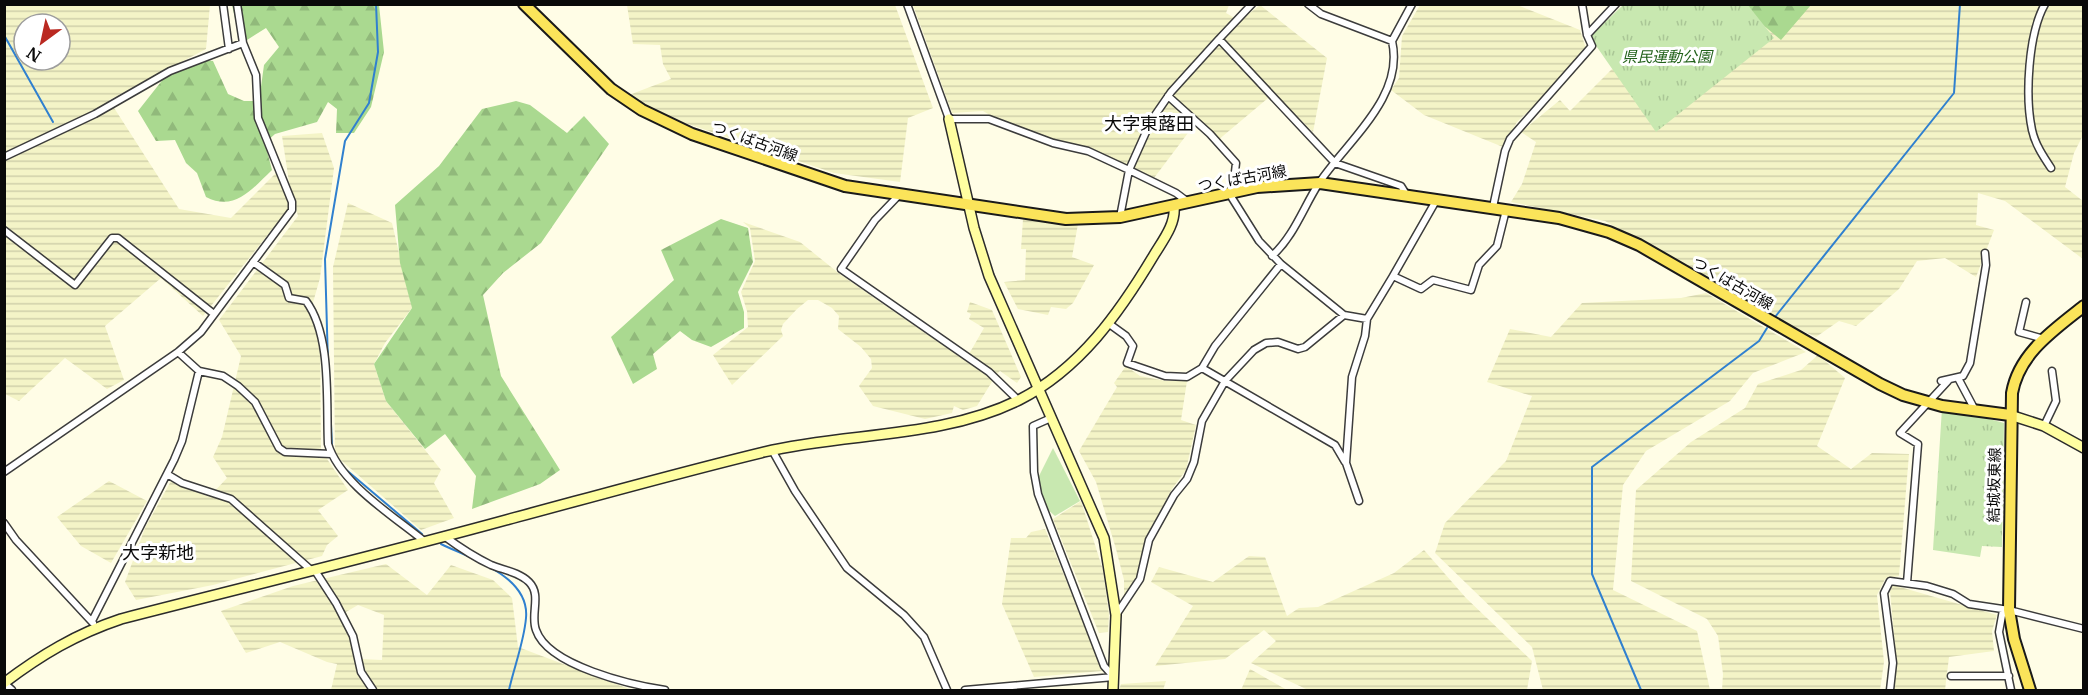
<svg xmlns="http://www.w3.org/2000/svg" width="2088" height="695" font-family="Merriweather,'Noto Sans JP',serif">
<style>
.farmland{fill:url(#farmland-rules);fill-rule:evenodd}
.grass{fill:#c8e8b0}
.forest{fill:url(#forest-firs)}
.park{fill:url(#park-tufts)}
.lines{fill:none;stroke-linecap:round;stroke-linejoin:round}
.stream{stroke:#3080cf;stroke-width:2}
.street-casing{stroke:#3c3c3c;stroke-width:9}
.secondary-casing{stroke:#2b2b2b;stroke-width:12}
.primary-casing{stroke:#1a1a1a;stroke-width:14}
.street{stroke:#fff;stroke-width:6}
.secondary{stroke:#fffea1;stroke-width:9}
.primary{stroke:#fbe45a;stroke-width:10}
.labels{text-anchor:middle;dominant-baseline:central;stroke-width:6;stroke-linejoin:round;paint-order:stroke}
.park-label{font-size:15px;font-style:italic;fill:#22611a;stroke:#fff}
.street-label{font-size:15px;fill:#090909;stroke:#fff}
.quarter-label{font-size:18px;fill:#090909;stroke:#fff}
</style>
<defs>
<pattern id="farmland-rules" width="6" height="5" patternUnits="userSpaceOnUse" patternTransform="scale(1.5)"><rect width="6" height="5" fill="#f4f4c7"/><path d="M0 2.5h6" fill="none" stroke="#d0d0aa"/></pattern>
<pattern id="forest-firs" width="22" height="20" patternUnits="userSpaceOnUse" patternTransform="scale(1.5)"><rect width="22" height="20" fill="#aad990"/><path d="M5 1l3.5 6h-7zM16 11l3.5 6h-7z" fill="#91b97b"/></pattern>
<pattern id="park-tufts" width="24" height="20" patternUnits="userSpaceOnUse" patternTransform="scale(1.5)"><rect width="24" height="20" fill="#c8e8b0"/><path d="M3 7l-1-3M5 7V3M7 7l1-3M15 17l-1-3M17 17v-4M19 17l1-3" fill="none" stroke="#aac696"/></pattern>
</defs>
<rect width="100%" height="100%" fill="#fffde6"/>
<!-- farmland -->
<path class="farmland" d="M5,5H210L206,49L109,100L179,209L231,218L281,168L289,208L203,316L161,278L105,326L124,380L107,389L65,358L19,401L5,394ZM24,24H60V60H24Z
M627,5H895L933,108L908,118L900,182L834,173L670,118L638,101L629,95L671,79L663,64L660,45L633,44Z
M913,5H1229L1226,13L1240,21L1260,5L1327,58L1313,132L1274,93L1217,141L1194,125L1154,178L1125,164L1005,124L983,111L952,113Z
M1420,5H1517L1580,30L1586,49L1571,70L1517,122L1503,147L1424,115L1391,90L1399,78L1402,36Z
M1648,5H2083V135L2074,153L2065,187L2083,201V259L2005,201L1978,193L1976,225L1994,230L1976,277L1945,258L1917,261L1899,289L1856,326L1839,321L1816,337L1769,316L1605,221L1511,202L1522,184L1536,142L1521,132L1560,100L1570,111L1619,62Z
M322,133L334,168L320,278L310,313L320,341L321,450L348,490L318,510L338,536L327,545L322,556L213,585L136,600L125,582L145,528L171,481L209,497L227,478L213,457L222,437L241,356L219,320L298,216L289,182L282,136Z
M348,203L392,223L412,308L385,343L374,364L386,401L441,470L434,483L454,518L421,530L335,455L333,267Z
M1023,219L1078,224L1072,257L1094,265L1073,303L1066,309L1051,307L1048,315L1018,309L1004,282L1025,280L1026,249H1021Z
M743,222L800,242L841,275L993,380L977,406L963,410L954,406L952,413L925,419L873,406L859,386L872,368L871,359L861,347L838,329L839,316L832,308L818,300H808L797,309L783,324L781,330L783,336L732,385L713,355L748,327L747,311L741,292L755,261L750,228Z
M1706,293L1806,352L1753,373L1730,401L1646,451L1623,485L1613,590L1697,631L1710,690H1543L1532,647L1435,553L1445,523L1506,461L1532,396L1487,382L1510,329L1551,337L1582,303L1681,298Z
M970,302L992,310L1021,377L1017,383L1000,371L997,374L969,354L984,328L969,319L971,314L967,312Z
M1818,355L1845,378L1817,446L1851,469L1872,453L1909,454L1899,576L1885,579L1877,595L1884,662L1880,690H1722L1723,674L1718,636L1707,619L1631,581L1636,490L1691,442L1745,408L1758,384L1801,370Z
M1126,366L1140,376L1166,381H1187L1181,420L1196,425L1186,470L1172,489L1145,540L1138,574L1124,601V580L1116,549L1096,482L1079,451L1117,387L1114,383Z
M109,481L147,501L111,563L81,546L57,517Z
M1081,501L1103,570L1109,614L1108,632L1099,633L1053,519Z
M1045,529L1073,597L1102,671L1034,677L1002,604L1011,538H1026L1031,532Z
M1424,550L1466,598L1532,661L1527,690H1308L1251,663L1276,641L1264,630L1225,659L1155,666L1193,606L1151,582L1159,567L1213,582L1249,556L1265,557L1287,616L1299,608L1318,607L1394,573Z
M386,564L427,595L451,565L493,580L512,598L518,647L632,690H331L337,664L327,662L280,642L246,653L221,611L293,586ZM358,605L384,615L382,660L361,659L346,612Z
M1893,585L1997,615L1992,631L1994,651L1949,657L1945,690H1893L1896,657L1890,591Z
M1250,669L1287,690H1241Z
M1166,681L1163,690H1119L1121,684Z"/>
<!-- grass -->
<path class="grass" d="M1053,448L1080,501L1055,516L1046,508L1038,478Z"/>
<!-- forest -->
<path class="forest" d="M232,5H379L384,52L371,107L354,133H336L337,109L328,102L317,122L275,134L265,143L272,170C252,189 235,212 206,197L197,173L186,163L175,140L156,141L138,111L164,78L193,59L213,61L228,94L244,101H259L264,65L279,47L266,28L247,40L237,27Z
M1747,5H1811L1781,40L1762,24Z
M516,101L530,105L567,133L584,116L609,144L541,243L503,273L483,295L501,376L560,470L540,484L472,509L476,476L445,434L425,449L386,401L374,364L412,308L400,263L395,205L439,166L482,109Z
M721,219L748,228L753,262L738,292L744,312V328L711,347L692,340L680,331L653,354L657,369L633,384L611,337L674,280L661,250Z"/>
<!-- park -->
<path class="park" d="M1747,4L1774,38L1656,132L1590,37L1623,5Z
M1942,408L1988,417L1989,419L2004,423L2002,547L1982,546L1980,557L1933,550Z"/>
<g class="lines">
<!-- stream -->
<path class="stream" d="M4,35L53,122
M1775,317L1954,93L1960,4
M328,364L325,259L345,141L369,103L378,52L376,4
M331,424L332,448
M344,468L422,534
M441,544C471,559 530,576 526,618C524,642 514,667 509,690
M1641,690L1592,574V467L1759,341L1767,328"/>
<!-- street casing -->
<g class="street-casing">
<path id="street" d="M223,4L229,49
M907,4L949,119H989L1053,143L1088,151L1129,170L1120,217
M1308,4L1321,14L1392,41
M2045,4C2028,34 2025,97 2032,130C2035,144 2043,156 2051,168
M1587,35L1616,4
M1219,39L1252,4
M1168,96L1210,134L1236,163L1232,198L1259,241L1281,264L1344,315
M4,157L95,114L170,71L243,43
M899,195L875,220L841,269L989,372L1018,400
M1437,199L1393,276L1421,289L1433,280L1471,290L1479,265L1497,246L1506,210
M1188,202L1176,193L1129,170L1151,121L1171,92L1219,39L1335,163L1401,186L1406,194
M1493,207L1505,151L1510,139L1592,46L1587,35L1582,4
M4,230L75,285L112,238H118L214,314
M1272,256C1294,236 1303,208 1319,183C1347,141 1405,97 1392,41L1412,4
M253,262L285,285L289,298L306,301C332,336 326,401 328,444C340,483 392,515 424,541
M2026,302L2019,332L2044,339
M1108,323L1126,336L1133,346L1127,363L1165,376L1187,377L1202,368L1215,346L1281,264
M178,352L199,371L223,376L238,386L255,402L279,448L285,452L331,454
M1202,368L1335,445L1345,462
M1958,378L1975,410
M1941,381L1963,376L1970,363L1986,265L1985,253
M1051,418L1033,426L1034,472L1038,494L1104,666L1113,676
M2044,426L2056,401L2052,371
M772,450L795,491L847,568L904,615L924,637L947,690
M4,472L178,352L201,332L292,210V202L258,118L256,75L243,43L237,4
M167,474L182,483L231,499L311,570
M1359,501L1346,463L1352,377L1365,336L1367,319L1393,276
M4,523L16,540L93,623
M444,536C459,547 474,557 491,565C503,570 519,572 529,582C542,595 530,614 536,630C548,666 632,685 665,690
M314,569L336,603L353,636L361,672L373,690
M1907,583L1918,444L1900,433L1948,381
M2003,610L1999,632L2011,690
M1116,615L1140,579L1149,540L1174,495L1187,479L1194,462L1202,421L1225,381L1254,350L1266,343L1278,342L1298,349L1305,347L1344,315L1367,319
M92,621L174,460L182,441L199,371
M1951,676H2009
M4,683L12,690
M965,690L1114,677
M1890,690L1893,663L1884,593L1890,581L1927,586L1953,594L1969,604L2009,610L2084,629"/>
</g>
<!-- secondary casing -->
<g class="secondary-casing">
<path id="secondary" d="M949,119L974,228L989,276L1104,538L1116,615L1113,690
M2010,415L2044,426L2084,448
M4,683C41,655 76,634 121,619C249,586 378,555 506,520C592,497 677,473 764,452C848,432 940,439 1019,400C1080,369 1120,312 1154,255C1163,240 1176,224 1174,206"/>
</g>
<!-- primary casing -->
<g class="primary-casing">
<path id="primary" d="M524,4L611,89L642,110L692,134L845,186L1066,219L1120,217L1257,187L1320,183L1559,218L1609,232L1639,245L1880,384L1903,395L1942,406L2010,415
M2030,690L2014,639L2009,610L2012,393C2019,353 2054,330 2084,306"/>
</g>
<!-- street -->
<use href="#street" class="street"/>
<!-- secondary -->
<use href="#secondary" class="secondary"/>
<!-- primary -->
<use href="#primary" class="primary"/>
</g>
<g class="labels">
<!-- park labels -->
<g class="park-label">
<text x="1667" y="56">県民運動公園</text>
</g>
<!-- street labels -->
<g class="street-label">
<text transform="translate(755 141) rotate(20)">つくば古河線</text>
<text transform="translate(1242 178) rotate(-10)">つくば古河線</text>
<text transform="translate(1733 283) rotate(30)">つくば古河線</text>
<text transform="translate(1994 485) rotate(-89)">結城坂東線</text>
</g>
<!-- quarter labels -->
<g class="quarter-label">
<text x="1149" y="123">大字東蕗田</text>
<text x="158" y="552">大字新地</text>
</g>
</g>
<!-- border -->
<rect width="2088" height="695" fill="none" stroke="#090909" stroke-width="12"/>
<!-- north arrow -->
<g transform="translate(42 42) rotate(213)"><circle r="28" fill="#ffffff" stroke="#9d9d9d" stroke-width="1.5"/>
<path d="M0-4.5L10 22L0 15L-10 22Z" fill="#ba2921"/>
<text y="-9" font-size="16" font-weight="bold" text-anchor="middle" fill="#090909">N</text>
</g>
</svg>
